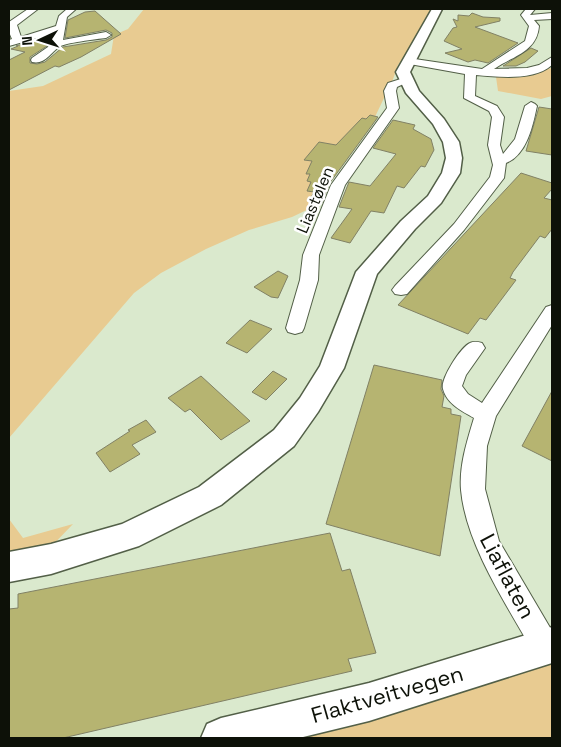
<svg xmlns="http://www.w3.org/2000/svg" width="561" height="747" font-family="'Space Grotesk',sans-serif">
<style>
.green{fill:#e8cb91}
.building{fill:#b6b471;stroke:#818165}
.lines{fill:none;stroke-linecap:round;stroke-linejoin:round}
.minor-casing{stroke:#525f47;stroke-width:2}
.major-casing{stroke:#525f47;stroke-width:3}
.minor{fill:#fff;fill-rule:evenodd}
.major{fill:#fff;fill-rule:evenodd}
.labels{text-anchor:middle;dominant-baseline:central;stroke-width:5;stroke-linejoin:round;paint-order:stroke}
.far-street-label{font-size:16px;fill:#0d1108;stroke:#fff}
.near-street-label{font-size:22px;fill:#0d1108;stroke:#fff}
</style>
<rect width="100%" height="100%" fill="#dae9cd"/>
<!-- green -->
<path class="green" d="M144,9H440L398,65L392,82L385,87L384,98L374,119L328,167L311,208L292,217L249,230L206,249L161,273L134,293L9,438V91L43,86L111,54L114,35L128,29Z
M552,68V96L541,99L498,91L496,77L519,75Z
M9,519L23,538L73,524L22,577L9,582Z
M552,661V738H276L387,710Z"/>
<!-- building -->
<path class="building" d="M95,11L121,34L81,57L59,67L55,66L9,90V60L25,52L11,49L18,46H16L51,36L47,46L30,57V63L37,64L45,62L63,47L106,40L112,37V33L106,30L65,38L68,20L85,12Z
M472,13L483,17L500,18V21L475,27L518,43L488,63L475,60L468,62L445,53L462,49L444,41L453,28L457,27L453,19L458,21V15L469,16Z
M531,48L538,51L525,62L516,66H503Z
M539,107L552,109V155L526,151Z
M370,115L378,117L329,184L322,203L309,201L314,192L307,191L311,182L307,181L310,174H306L312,161L304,160L319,142L336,145L362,118L366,119Z
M393,120L415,125L413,129L431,139L434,150L425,167L421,166L404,188L397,186L384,213L371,211L350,243L331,238L352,209L339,207L349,182L370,186L396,154L373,148Z
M521,173L552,183V189L544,198L552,200V229L545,238L540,236L513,272L510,278L516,280L486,320L480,318L468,334L398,305Z
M278,271L288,276L278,298L271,297L254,287Z
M250,320L272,329L247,353L226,343Z
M374,365L442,380L441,389L444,396L442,407L451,409V414L461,416L440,556L326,524Z
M273,371L287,379L266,400L252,392Z
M201,376L250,421L221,440L190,409L185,412L168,398Z
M552,391V461L522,446Z
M146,420L156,432L132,445L140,454L110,472L96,453L130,431L128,430Z
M330,533L342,571L350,569L376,653L348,659L352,671L63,738H9V609L18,608V594Z"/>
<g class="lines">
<!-- minor casing -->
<g class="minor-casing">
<path id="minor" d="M28,9H38L17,25L21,37L56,26L59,16L67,9H76L67,17L63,40L106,32L111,35L106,38C97,39 64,43 59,47C50,53 45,65 32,62L31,60L32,58L48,47L55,33L9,46V40L12,39L9,32V22Z
M526,9H535L530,15L552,13V19L534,20L539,26C537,52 513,56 494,69L527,68L539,65L552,57V65C534,81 499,77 476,75L475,96L497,106L504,117L500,145L503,154L515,139L525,106L531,102L535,104L537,106C533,125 527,155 506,163L504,178L464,230L407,294L401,295L395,294L392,290L395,286L454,224L490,177L493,165L488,145L492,117L489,111L464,98L465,74L404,63L403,61L408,58L482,69L525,41L529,26L521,15Z
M407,77L411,78L412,80L397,87L396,91L399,108L345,185L319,255L318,280L304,328L302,332L295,334L288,332L286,328L300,280L303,255L331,185L387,108L384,91L388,83Z
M552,305V325L496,416L487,446L485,489L499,541L552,631V659L546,661L536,657C509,608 466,546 461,490C459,466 467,441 474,418C462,411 447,404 443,389C440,379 461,347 470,343C474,341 478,342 482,343L485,348L466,375L462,386L468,394L482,403L546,307Z"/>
</g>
<!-- major casing -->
<g class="major-casing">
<path id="major" d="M432,9H442L410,72L419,91L444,119L459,142L462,158L460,173L441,203L415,229L377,274L344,368L318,412L294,446L221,505L139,546L51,574L9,582V552L51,544L122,524L199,487L274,430L300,398L320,366L356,272L401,221L428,196L442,173L446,158L443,142L433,124L406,93L396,72Z
M552,627V663L369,721L299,738H201L207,724L221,718L369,683Z"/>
</g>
<!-- minor -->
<use href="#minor" class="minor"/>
<!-- major -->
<use href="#major" class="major"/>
</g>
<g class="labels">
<!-- far-street labels -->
<g class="far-street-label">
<text transform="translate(315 200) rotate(-67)">Liastølen</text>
</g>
<!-- near-street labels -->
<g class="near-street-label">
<text transform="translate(508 576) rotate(62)">Liaflaten</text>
<text transform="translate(387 694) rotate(-16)">Flaktveitvegen</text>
</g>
</g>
<!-- border -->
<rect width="561" height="747" fill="none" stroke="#0d1108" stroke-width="20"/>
<!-- north arrow -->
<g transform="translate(40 40) rotate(266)" stroke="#ffffff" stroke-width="4" paint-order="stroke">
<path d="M0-4L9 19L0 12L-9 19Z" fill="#0d1108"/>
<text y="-8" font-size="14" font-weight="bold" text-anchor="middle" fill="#0d1108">N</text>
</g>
</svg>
